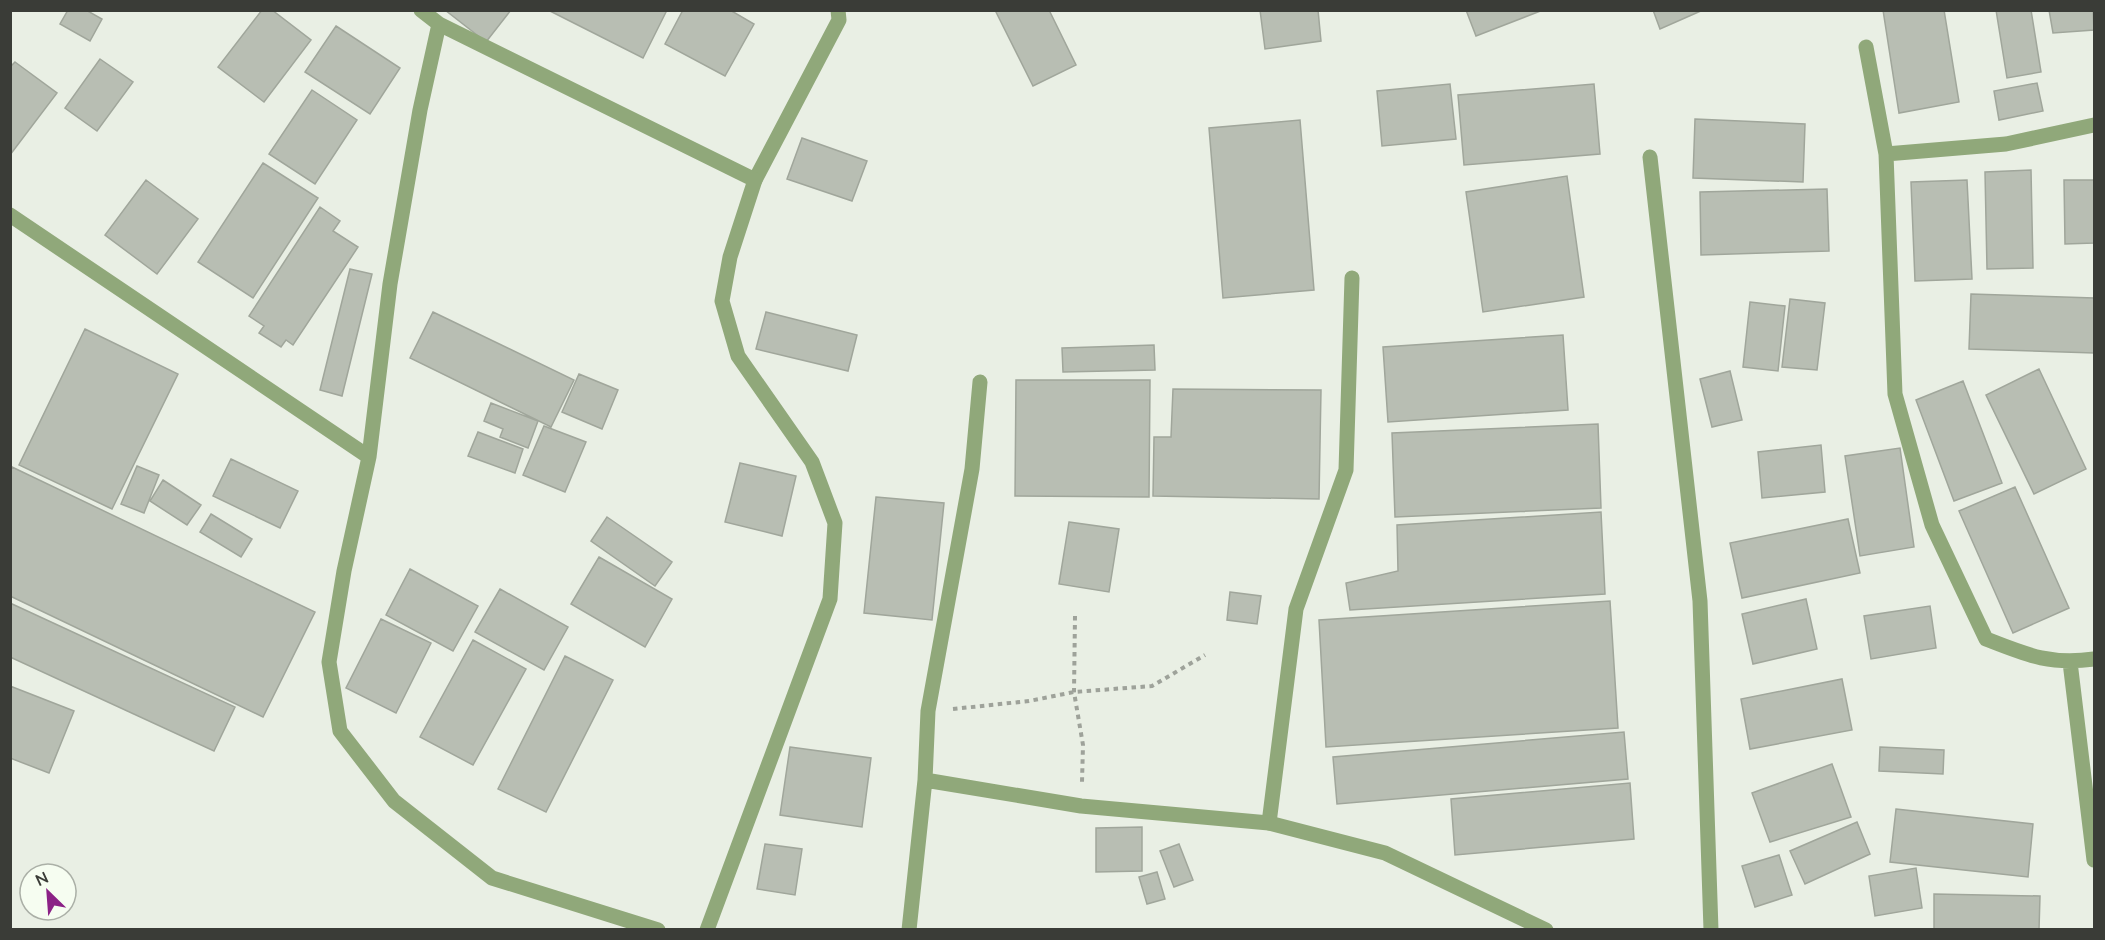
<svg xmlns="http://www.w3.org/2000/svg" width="2105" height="940" font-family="Mulish,sans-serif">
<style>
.building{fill:#b8beb3;stroke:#a0a69b;stroke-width:1.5}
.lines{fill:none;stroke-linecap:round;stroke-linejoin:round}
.path{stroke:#9ea29a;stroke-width:4;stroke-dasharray:4.5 4.5;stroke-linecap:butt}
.service{stroke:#90a87a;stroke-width:15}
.minor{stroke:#90a87a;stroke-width:15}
</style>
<rect width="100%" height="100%" fill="#e9efe4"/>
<!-- building -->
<path class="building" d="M68,10H86L102,19L90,41L60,24Z
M262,10H272L311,40L264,102L218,67Z
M445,10H511L486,42Z
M548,10H667L643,58Z
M683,10H730L754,24L725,76L665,44Z
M995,10H1049L1076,65L1033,86Z
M1260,10H1318L1321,41L1265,49Z
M1466,10H1543L1476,36Z
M1653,10H1703L1660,29Z
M1883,10H1944L1959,102L1899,113Z
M1996,10H2031L2041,72L2007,78Z
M2049,10H2093L2094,30L2053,33Z
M336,26L400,68L370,114L305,72Z
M100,59L133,82L97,131L65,108Z
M15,62L57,93L10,155V67Z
M2037,83L2043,111L1999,120L1994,91Z
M1450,84L1456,139L1382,146L1377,91Z
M1594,84L1600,154L1464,165L1458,95Z
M312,90L357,120L315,184L269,154Z
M1695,119L1805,124L1803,182L1693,178Z
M1300,120L1314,290L1223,298L1209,128Z
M802,138L867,161L852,201L787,179Z
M263,163L318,198L253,298L198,262Z
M2031,170L2033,268L1987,269L1985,172Z
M1567,176L1584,297L1483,312L1466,192Z
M146,180L198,219L157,274L105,235Z
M1967,180L1972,279L1915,281L1911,182Z
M2064,180H2094V243L2065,244Z
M1827,189L1829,251L1701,255L1700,192Z
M320,207L340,221L333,231L358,247L293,345L286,340L281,347L259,333L264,326L249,316Z
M350,269L372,274L342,396L320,390Z
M1971,294L2094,298V353L1969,349Z
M1790,299L1825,303L1817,370L1782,367Z
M1750,302L1785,306L1778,371L1743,367Z
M433,312L574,380L551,427L410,358Z
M766,312L857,335L848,371L756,349Z
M85,329L178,374L112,509L19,465Z
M1563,335L1568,410L1388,422L1383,347Z
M1154,345L1155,370L1063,372L1062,348Z
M2039,369L2086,469L2034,494L1986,395Z
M1730,371L1742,420L1712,427L1700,379Z
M579,374L618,390L602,429L562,412Z
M1016,380H1150L1149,497L1015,496Z
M1963,381L2002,483L1954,501L1916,400Z
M1173,389L1321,390L1319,499L1153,496L1154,437H1171Z
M491,403L538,421L528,448L500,437L503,429L484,421Z
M1598,424L1601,508L1395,517L1392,433Z
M544,426L586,442L565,492L523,475Z
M478,432L523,449L515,473L468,456Z
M1821,445L1825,492L1762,498L1758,452Z
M1900,448L1914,547L1860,556L1845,456Z
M231,459L298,491L280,528L213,496Z
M740,463L796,476L782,536L725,522Z
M137,466L159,475L144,513L121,504Z
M12,467L315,612L263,717L10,596V470Z
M163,480L201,505L187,525L150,501Z
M2015,487L2069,608L2013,633L1959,511Z
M876,497L944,503L932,620L864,613Z
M1601,512L1605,594L1350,610L1346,583L1398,571L1397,525Z
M211,514L252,539L241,557L200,532Z
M607,517L672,562L655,586L591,541Z
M1848,519L1860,573L1742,598L1730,543Z
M1069,522L1119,529L1109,592L1059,584Z
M599,557L672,599L645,647L571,604Z
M410,569L478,606L453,651L386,615Z
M500,589L568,627L544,670L475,632Z
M1230,592L1261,596L1257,624L1227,620Z
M1806,599L1817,649L1753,664L1742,614Z
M1610,601L1618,728L1326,747L1319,620Z
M10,603L235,707L214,751L10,657Z
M1930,606L1936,648L1871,659L1864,616Z
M381,619L431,643L396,713L346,688Z
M473,640L526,669L473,765L420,737Z
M565,656L613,680L546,812L498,789Z
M1842,679L1852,730L1750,749L1741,699Z
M10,686L74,711L49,773L10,758Z
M1624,732L1628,779L1337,804L1333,757Z
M790,747L871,758L862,827L780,815Z
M1880,747L1944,750L1943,774L1879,771Z
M1832,764L1851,817L1770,842L1752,793Z
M1630,783L1634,839L1455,855L1451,799Z
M1896,809L2033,824L2028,877L1890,862Z
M1857,822L1870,854L1805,884L1790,851Z
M1142,827V871L1096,872V828Z
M765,844L802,849L795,895L757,889Z
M1179,844L1193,880L1174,887L1160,851Z
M1779,855L1792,895L1755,907L1742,866Z
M1916,868L1922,908L1875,916L1869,876Z
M1157,872L1165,899L1147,904L1139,877Z
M1934,894L2040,896L2039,930H1934Z"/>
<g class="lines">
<!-- path -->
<path class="path" d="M1075,616L1074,692L1083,745L1082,782
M953,709L1029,701L1074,692L1152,686L1205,655"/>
<!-- service -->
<path class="service" d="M755,180L839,20L838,10
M1269,823L1296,609L1346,470L1352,278"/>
<!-- minor -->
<path class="minor" d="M421,10L439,24L755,180L730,257L722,301L738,356L812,462L835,523L830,599L707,930
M439,24L420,110L390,284L369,457L344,571L329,662L340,731L394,801L492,878L658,930
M1866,47L1886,154
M2094,125L2006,144L1886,154L1895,394L1932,525L1986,639C2027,655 2049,665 2094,659
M1650,157L1700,601L1711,930
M10,215L369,457
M2070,662L2094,860
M925,780L1081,806L1269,823L1385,853L1546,930
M909,930L925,780L928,711L972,469L980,382"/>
</g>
<!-- border -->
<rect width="2105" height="940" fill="none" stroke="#3a3c37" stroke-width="24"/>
<!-- north arrow -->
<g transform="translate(48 892) rotate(335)"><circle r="28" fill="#f6fdf1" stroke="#abb0a7" stroke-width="1.5"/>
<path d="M0-4.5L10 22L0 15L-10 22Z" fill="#8b2186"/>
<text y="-9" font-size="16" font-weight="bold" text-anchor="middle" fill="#3a3c37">N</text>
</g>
</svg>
